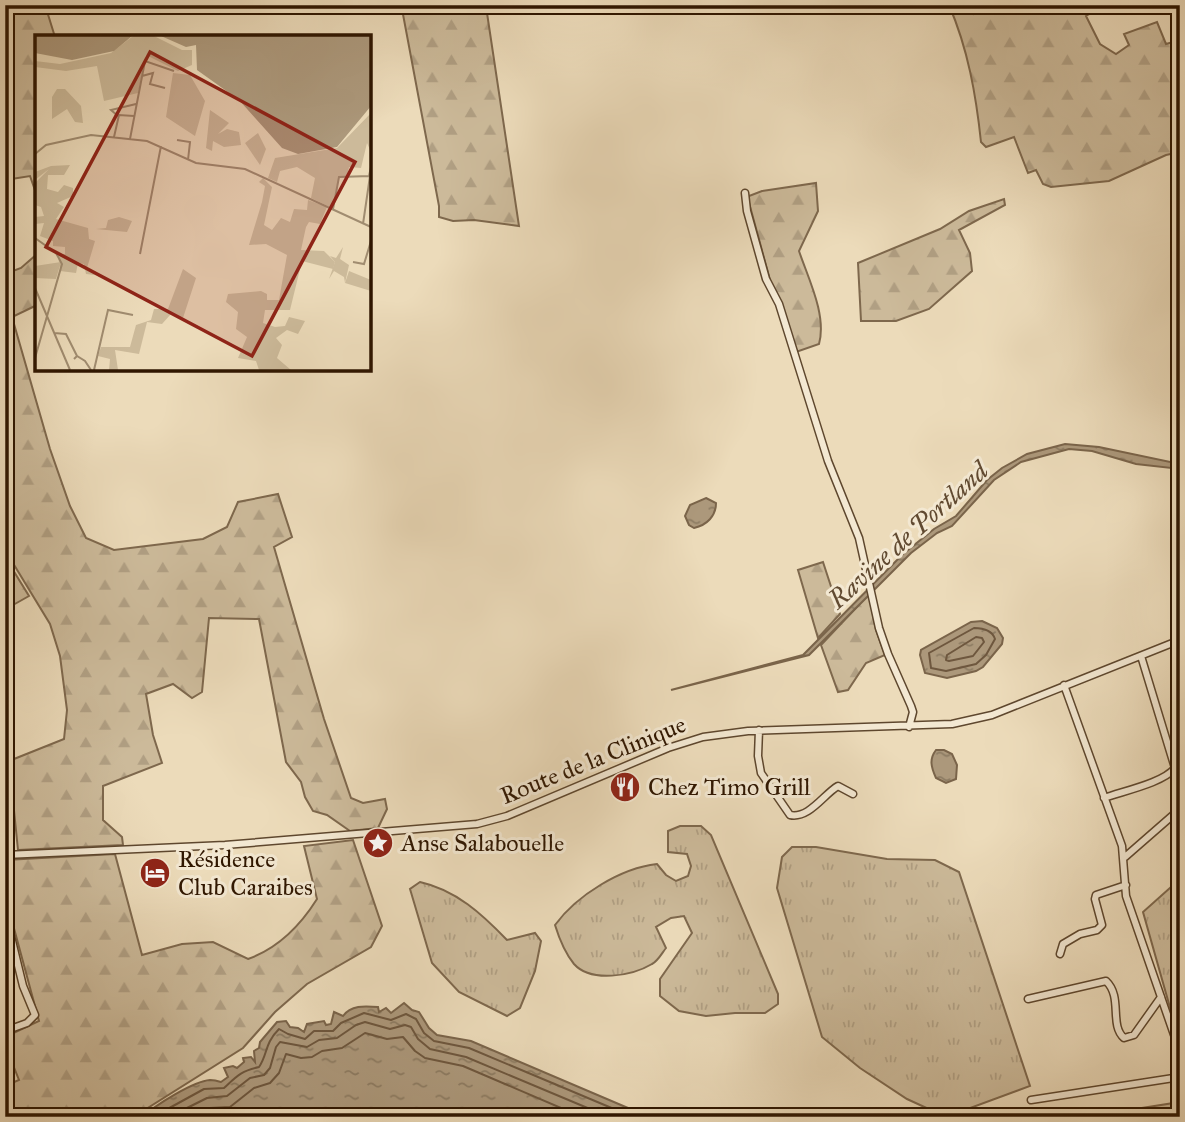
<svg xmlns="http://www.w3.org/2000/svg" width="1185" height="1122" font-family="'IM FELL Great Primer',serif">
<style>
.grass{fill:url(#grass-tufts);stroke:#7e684d;stroke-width:2}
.forest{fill:url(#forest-firs);stroke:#7e684d;stroke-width:2}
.water{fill:url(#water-ripples);stroke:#7a644a;stroke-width:2}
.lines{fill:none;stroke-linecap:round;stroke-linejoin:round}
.shore{stroke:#6e573e;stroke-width:2}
.minor-casing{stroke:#5e472e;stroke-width:9}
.minor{stroke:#f3e8d2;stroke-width:6}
.labels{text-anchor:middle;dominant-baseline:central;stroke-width:6;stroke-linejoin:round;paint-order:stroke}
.street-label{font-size:24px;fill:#2f1600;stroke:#f3e8d2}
.poi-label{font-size:24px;fill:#2f1600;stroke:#f3e8d2;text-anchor:start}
.water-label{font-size:26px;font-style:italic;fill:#614a31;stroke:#f3e8d2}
.inset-road{fill:none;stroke:#a08c70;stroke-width:2}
.view{fill:#8f2418;fill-opacity:0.15;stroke:#8f2418;stroke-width:3.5}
.inset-edge{fill:none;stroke:#2f1600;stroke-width:3.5}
</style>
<defs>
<pattern id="grass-tufts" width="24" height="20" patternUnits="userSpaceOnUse" patternTransform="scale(1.75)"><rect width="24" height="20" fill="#ccba9a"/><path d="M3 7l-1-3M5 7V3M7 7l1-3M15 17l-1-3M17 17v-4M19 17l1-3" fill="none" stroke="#b09f83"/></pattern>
<pattern id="forest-firs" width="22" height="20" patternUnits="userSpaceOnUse" patternTransform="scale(1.75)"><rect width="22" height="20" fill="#ccba9a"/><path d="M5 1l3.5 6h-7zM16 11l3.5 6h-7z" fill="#b09f83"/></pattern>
<pattern id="water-ripples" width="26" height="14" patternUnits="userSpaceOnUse" patternTransform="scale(1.75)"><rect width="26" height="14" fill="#ac987b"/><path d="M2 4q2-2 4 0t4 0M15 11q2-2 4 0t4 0" fill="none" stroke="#8c7b62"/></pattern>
</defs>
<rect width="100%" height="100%" fill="#ecdbba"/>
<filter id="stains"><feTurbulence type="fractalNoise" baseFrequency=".00286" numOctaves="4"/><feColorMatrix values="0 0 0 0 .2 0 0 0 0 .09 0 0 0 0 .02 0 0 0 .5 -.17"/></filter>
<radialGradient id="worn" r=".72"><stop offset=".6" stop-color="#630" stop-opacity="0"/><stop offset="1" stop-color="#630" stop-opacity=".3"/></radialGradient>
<!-- grass -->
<path class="grass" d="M680,826H701L711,835L778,994V1004L765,1013H735L706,1016L679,1011L660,996V979L692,933L684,916L671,918L656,927L666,948C662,953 658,961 652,964C632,976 591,983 574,964C565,953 559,938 555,925C577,895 621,868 657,864L666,875L676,881L688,876L691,866L687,854L668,852V831Z
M792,847H816L887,859L935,860L959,872L1030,1086L946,1117L907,1099L860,1068L822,1037L777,888L782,857Z
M1180,879V1043L1143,912Z
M420,882C456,890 482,914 507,940L535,933L541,941L535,971L520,1008L507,1016L459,992L432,963L410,889Z
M1180,1102V1117H1085Z"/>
<!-- forest -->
<path class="forest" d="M5,5H47L46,8L55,37H37V196L30,176L5,180Z
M425,5H502L487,13L519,226L474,220L453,221L439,217V206L402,9Z
M949,5H968L974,14L1001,5H1104L1086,16L1100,44L1116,54L1129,45L1124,34L1157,22L1166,44L1180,40V152L1166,155L1109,181L1051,187L1043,184L1036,170L1028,173L1014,137L986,147L981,142C976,95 968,49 949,5Z
M816,183L818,211L799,251C808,278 827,315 819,344L796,352L770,280L748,199L749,196L762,191Z
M1004,199L1005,205L959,230L970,253L972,271L929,309L896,321H861L858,263L940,229L969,211Z
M37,254V305L12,317L50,449L70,506L86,538L114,550L203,539L227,527L238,502L278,494L292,537L274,547L324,719L351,798L363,803L385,799L387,809L378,828L350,831L327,815L313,811L305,797L301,782L286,762L259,619L209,618L202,692L192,698L173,684L146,694L153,735L162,763L103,786V820L122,837L123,845L18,850L9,761L64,739L67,710L60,656L50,624L5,550V274L21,268Z
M5,557L29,596L13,605L5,602Z
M823,562L840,614L818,638L798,570Z
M869,594L876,630L885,655L866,663L848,690L838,692L821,645Z
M353,840L382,926L371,947L307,984L275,1012L243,1048L143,1111L138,1117H5V1086L19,1080L5,1045V1037L39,1021L5,895V860L115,854L142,955L182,944L213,942L248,959C279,948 300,926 317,899L304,846Z"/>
<!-- water -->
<path class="water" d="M1065,444L1099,447L1180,464V469L1136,464L1092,451L1069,449L1021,462L994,480L952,526L937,533L911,553L809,655L671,690L803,655L903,554L934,529L956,516L987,480L1002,468L1027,454Z
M706,498L716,503C716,516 707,525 694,528L689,525L685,516L690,505Z
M982,621L997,628L1003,638L1002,644L983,667L976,671L947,678L925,673L920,655L921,650L971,622Z
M936,750H944L952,754L957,765L956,779L946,783L936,778C931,767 929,759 936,750Z
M404,1003L412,1010L419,1012L429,1028L437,1035L471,1041L628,1108L655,1117H143C155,1105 194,1081 210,1080C214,1080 218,1081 221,1082L228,1077L224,1068L233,1066L237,1068L244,1062L243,1058L251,1057L255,1062L254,1051L259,1048L260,1042L277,1022L286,1021L290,1027L298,1028L304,1032L307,1024L324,1021L326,1025L331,1024L334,1012L343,1016C351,1005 364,1006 378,1007L379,1012L386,1008L391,1013Z"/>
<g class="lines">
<!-- shore -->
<path class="shore" d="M974,628C982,628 992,630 995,639L986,655L976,664L946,671L931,668L929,653Z
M976,637L982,638L984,642L973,656L949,661L946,660L947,655Z
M153,1117L204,1089L224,1088C237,1076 241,1071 259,1067C268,1054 264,1044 279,1029L288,1034L305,1039L314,1031H333L341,1023L364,1013L391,1020L406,1014L416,1019L424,1033L434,1041L469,1048L633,1117
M169,1117L207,1098L227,1096L250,1078L264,1075L270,1068L276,1047L280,1042L307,1047L319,1040L337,1038L356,1025L365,1022L390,1029L405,1025L411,1027L418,1039L430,1049L466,1057L609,1117
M191,1117L210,1108L230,1107L254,1088L270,1083L279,1073L286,1054L301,1058L312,1057L322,1051L342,1048L365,1033L387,1039L403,1037L415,1051L425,1058L463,1066L582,1117"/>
<!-- minor casing -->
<g class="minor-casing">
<path id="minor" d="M745,193L747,211L766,279L779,304L828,461L859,538L879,628L888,654L911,706L913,712L909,727
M1064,685L1122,846L1126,896L1180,1052
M759,730L758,756L761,773L790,815C809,819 824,794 838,786L853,794
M1104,798C1123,791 1163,783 1175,768L1141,656
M5,855L225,845L477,824L507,816L668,748L703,737L748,731L952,724L992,715L1180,640
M1125,857L1180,809
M5,912L23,986L35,1015L27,1023L5,1031
M1060,954L1063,944L1080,934L1097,930L1102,925L1095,899L1096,895L1126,885
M1028,999L1106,981C1123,997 1109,1025 1124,1038L1134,1035L1161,997
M1031,1100L1180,1077"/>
</g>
<!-- minor -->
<use href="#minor" class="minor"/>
</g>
<!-- icons -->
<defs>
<g id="restaurant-disc" transform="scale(1.575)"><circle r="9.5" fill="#8f2418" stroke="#f3e8d2"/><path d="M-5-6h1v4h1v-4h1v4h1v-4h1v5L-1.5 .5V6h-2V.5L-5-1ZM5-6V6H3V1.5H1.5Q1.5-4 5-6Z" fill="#fff"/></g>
<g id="sight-disc" transform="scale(1.575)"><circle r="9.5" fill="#8f2418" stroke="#f3e8d2"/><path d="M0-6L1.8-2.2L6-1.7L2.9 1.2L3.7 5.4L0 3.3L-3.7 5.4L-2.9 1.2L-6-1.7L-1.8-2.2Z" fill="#fff"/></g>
<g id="hotel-disc" transform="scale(1.575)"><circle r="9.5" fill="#8f2418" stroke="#f3e8d2"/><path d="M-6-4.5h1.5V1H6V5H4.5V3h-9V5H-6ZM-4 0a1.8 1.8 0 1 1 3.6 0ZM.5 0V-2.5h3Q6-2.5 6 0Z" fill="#fff"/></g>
</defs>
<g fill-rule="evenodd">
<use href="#restaurant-disc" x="625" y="787"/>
<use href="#sight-disc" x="378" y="843"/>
<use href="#hotel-disc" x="155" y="873"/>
</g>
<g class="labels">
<!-- street labels -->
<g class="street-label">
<text transform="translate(593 760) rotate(-22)">Route de la Clinique</text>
</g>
<!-- poi labels -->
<g class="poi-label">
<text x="648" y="787">Chez Timo Grill</text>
<text x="401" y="843">Anse Salabouelle</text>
<text x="178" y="859">Résidence<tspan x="178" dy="28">Club Caraibes</tspan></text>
</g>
<!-- water labels -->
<g class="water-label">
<text transform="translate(908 535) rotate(-42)">Ravine de Portland</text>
</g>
</g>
<!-- overview -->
<g transform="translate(35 35)">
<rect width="336" height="336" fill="#ecdbba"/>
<path d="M98,1H119L147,15H157V30L143,36L111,20L103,58L69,66L62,31L31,36L0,32V26L25,29L76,18ZM138,38L155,40L170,66L160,101L131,82ZM175,75L194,88L183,99L192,94L204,97L206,110L189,112L178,106L177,116L171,113ZM223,98L231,114L225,130L210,108ZM308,212L305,224L314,230L310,248L309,242L299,236L294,244L300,227L295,221L301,223ZM26,227L21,244L0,243V231Z" fill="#ccba9a"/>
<path d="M22,54H30L46,71L48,88L40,87L32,74L17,84V62ZM336,78V117L332,108L326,133L314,132L312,141H304L297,173L276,163L280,143L262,132L245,136L242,147L233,143L240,123L302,113ZM35,130L29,140H13L12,154L23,157L29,150L38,153V161L22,168L29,172L21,184L53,193L54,204L60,206L52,233L60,240L51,239L49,229L43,228L41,238L25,236L23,219H30V212L18,211V206L5,201L9,188L0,189V182L9,181L6,172L0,170V148L14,134L0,145V137L16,131ZM228,143L237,152L229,190L237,195L246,183L255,187L259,174L272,175L273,165L292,172L285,189L274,187L271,192L266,215L289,216L300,227L298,234L267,226L255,275H230L228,288L240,292L250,291L254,282L270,286L263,299L252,295L241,303L247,310L242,323L256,335H224L221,326L203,323L212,302L201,294L203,277L191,267L193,259L226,256L232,259V265H244L252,220L231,209L214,210L227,167L230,151L224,147ZM84,182L97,186L92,197L61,194L71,193L73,185ZM148,234L161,243L148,283L136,279L127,289L112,287L104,319L80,315L83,335H74L75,324L63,321L66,312H95L101,290L116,285L119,274H133ZM314,236L336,245V256L310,248Z" fill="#ccba9a"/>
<path d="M0,1H97L79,16L37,25L0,18ZM126,1H336V71L302,112L263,119L247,113L204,65L162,35L161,10L151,12Z" fill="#ac987b"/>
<path class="inset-road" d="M107,41L118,38L115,49L130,53M83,81L76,75L101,69M79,102L84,80L99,81M95,104L110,26L139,36M142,105L155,107L153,125M0,119L11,110L56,100L112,106L161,128L210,134L336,192M298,174L304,142L334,141L336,132M328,189L335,141M0,203L21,218L27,229L0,323M105,219L126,111M318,227L329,229L336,206M0,253L35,335M19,298L31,299L42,321M39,324L42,321L50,326L56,335M59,335L73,275L98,280"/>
<path class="view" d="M115,17L320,127L217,321L11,212Z"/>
<rect width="336" height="336" class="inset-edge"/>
</g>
<!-- margin -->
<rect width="1185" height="1122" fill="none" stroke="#ecdbba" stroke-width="28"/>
<rect x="7" y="7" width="1171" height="1108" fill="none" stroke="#2f1600" stroke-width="3.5"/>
<rect x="14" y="14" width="1157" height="1094" fill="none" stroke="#2f1600" stroke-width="2"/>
<rect width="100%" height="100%" filter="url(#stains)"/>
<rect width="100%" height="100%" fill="url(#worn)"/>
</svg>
